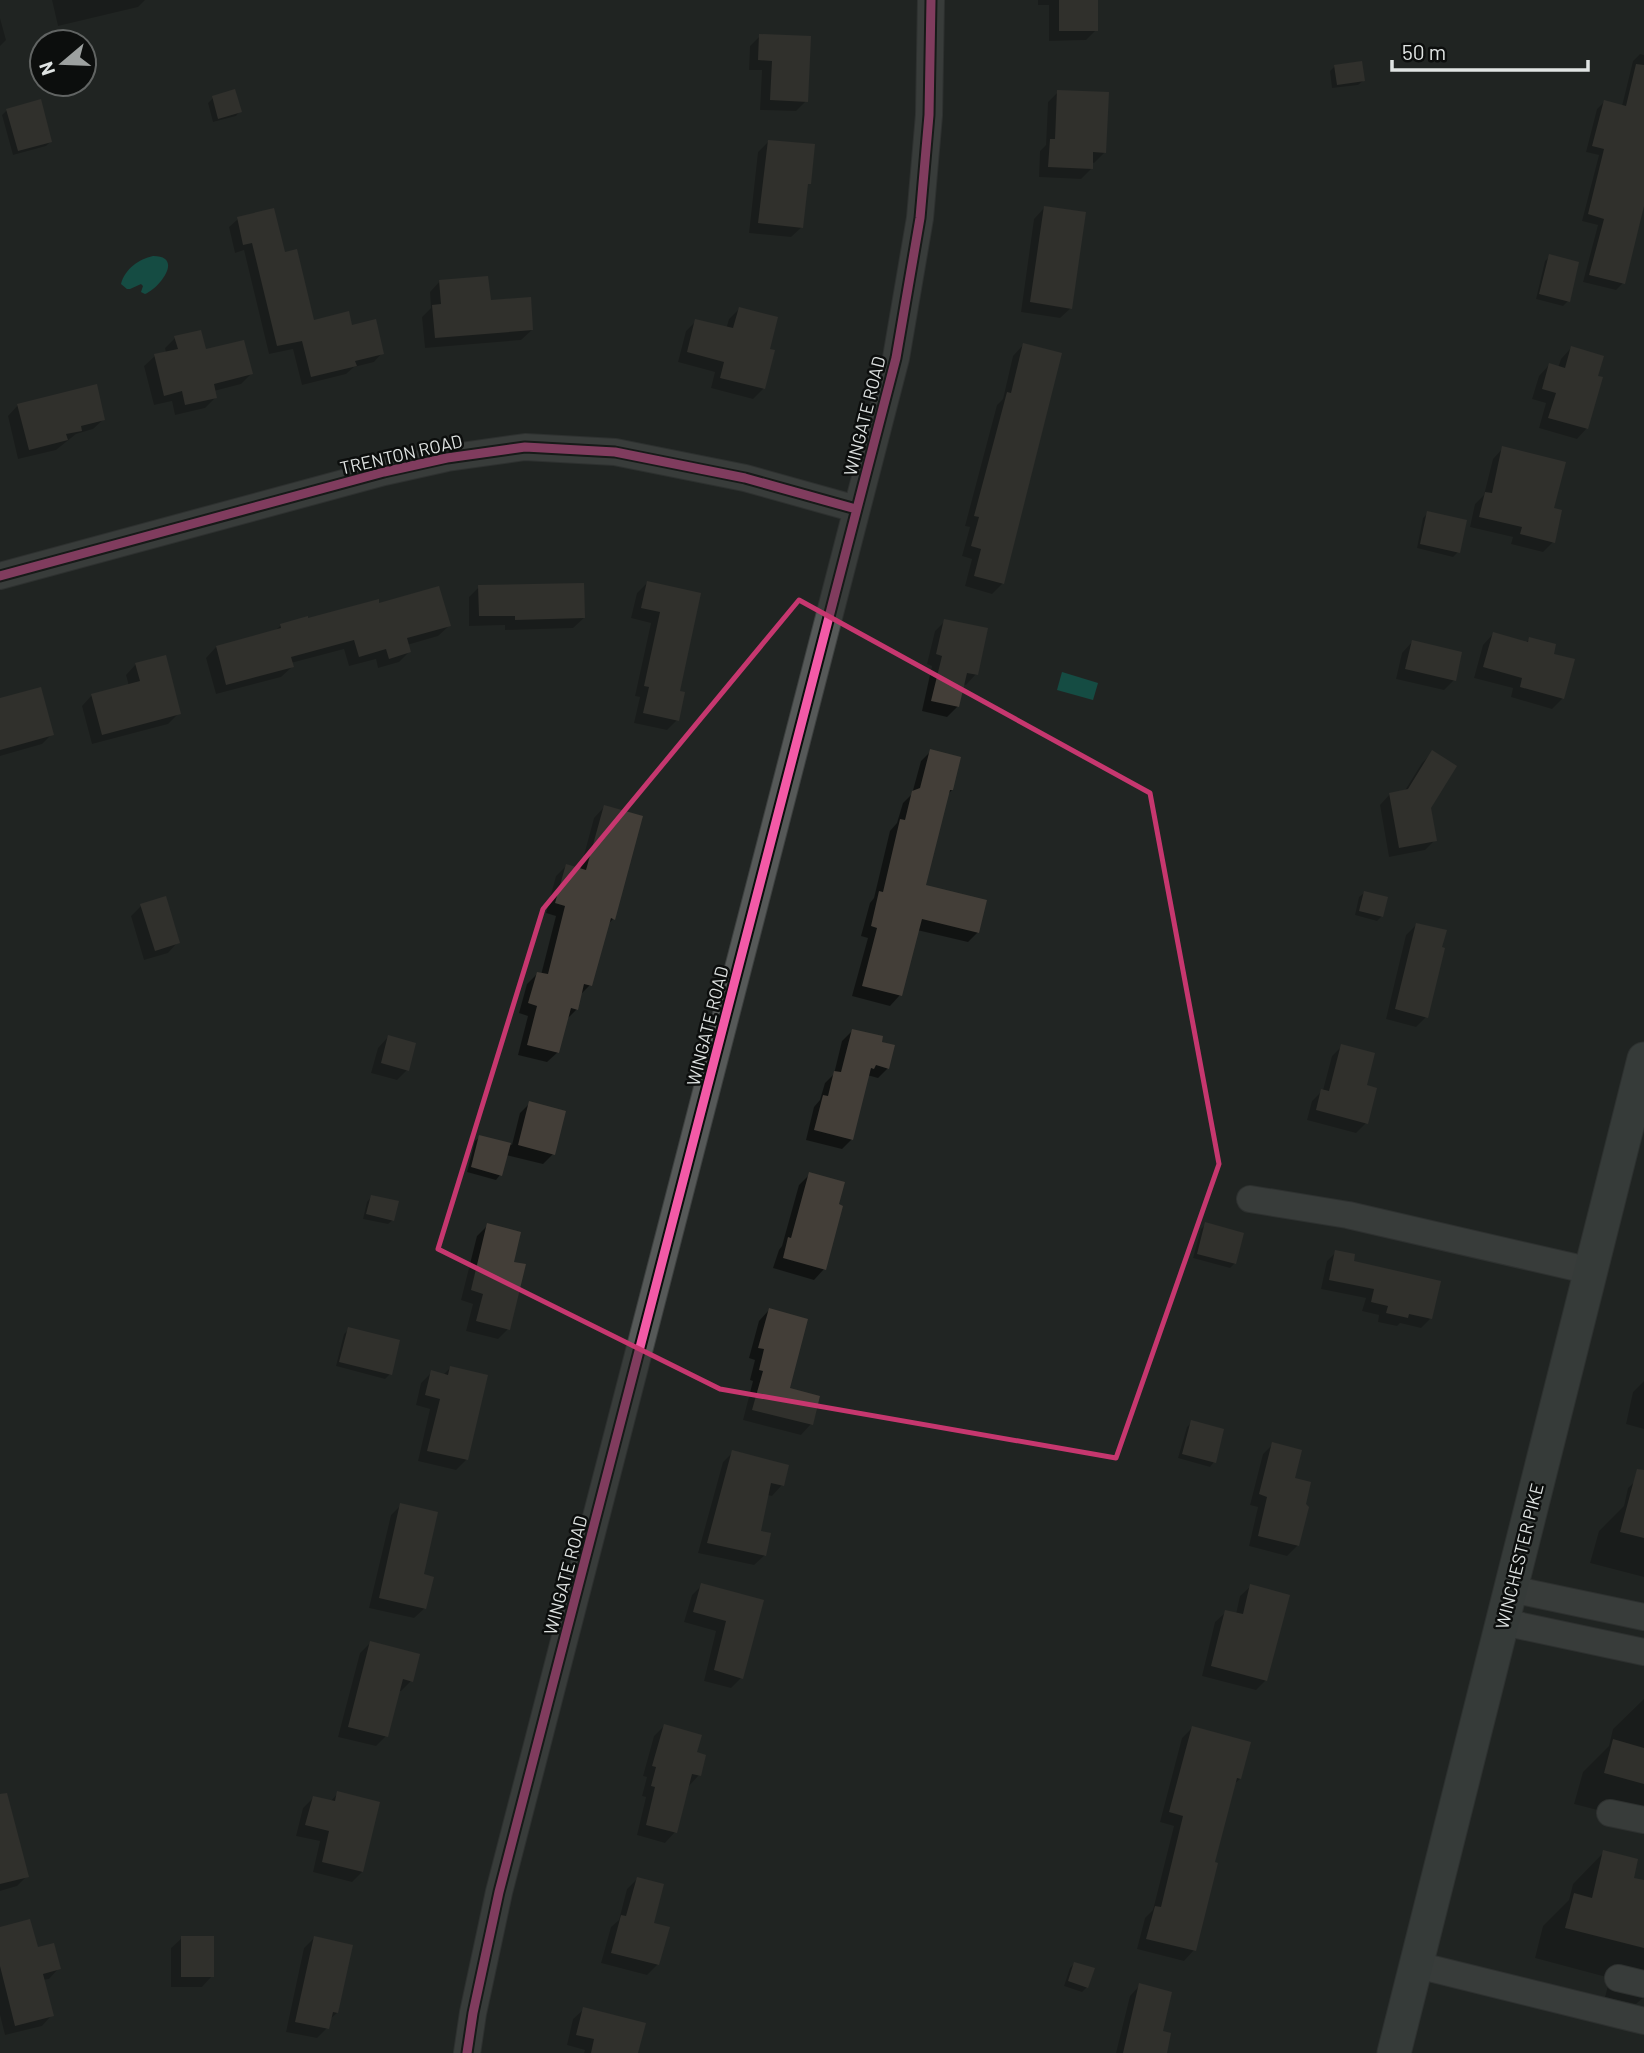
<svg xmlns="http://www.w3.org/2000/svg" width="1644" height="2053" font-family="Barlow,sans-serif">
<style>
.water{fill:#087c6c}
.shadow{fill:#0007}
.building{fill:#433e38}
.lines{fill:none;stroke-linecap:round;stroke-linejoin:round}
.minor-casing{stroke:#3e4140;stroke-width:28}
.major-casing{stroke:#3e4140;stroke-width:35}
.minor{stroke:#565958;stroke-width:26}
.major{stroke:#505856;stroke-width:33}
.cycleway-casing{stroke:#0c0e0d;stroke-width:13}
.cycleway{stroke:#f35aa7;stroke-width:9}
.marked{fill:none;stroke:#c6376f;stroke-width:5;stroke-linejoin:round}
.labels{text-anchor:middle;dominant-baseline:central;stroke-width:5;stroke-linejoin:round;paint-order:stroke}
.street-label{font-size:18px;fill:#e0e4e3;stroke:#0c0e0d}
</style>
<rect width="100%" height="100%" fill="#212523"/>
<!-- water -->
<path class="water" d="M153,256C184,256 160,288 145,294L141,292L143,286L141,284L130,289H127L121,284C125,269 139,259 153,256Z
M1062,672L1098,683L1093,700L1057,690Z"/>
<!-- shadow -->
<path class="shadow" d="M52,0H145L138,7L58,26Z
M1038,0H1096V30L1086,40L1049,41V5H1038Z
M0,18L6,40L0,46Z
M760,36L806,101L796,111L760,110L762,70H749L750,46Z
M1640,54L1644,55V200L1623,283L1616,290L1583,282L1598,225L1582,221L1599,155L1586,152L1597,109L1604,102L1622,106L1633,61Z
M1335,66L1363,81L1358,85L1332,88L1330,71Z
M1058,92L1105,152L1094,163L1091,162V169L1081,179L1039,177L1040,151L1046,145L1048,102Z
M213,98L240,111L236,116L213,122L208,103Z
M7,110L51,141L46,146L13,155L2,115Z
M768,142L809,183L806,187L802,227L791,237L749,233L758,152Z
M1044,208L1071,308L1060,318L1021,312L1034,219Z
M238,219L284,254L313,322L350,327L382,353L374,362L354,367L346,374L302,385L293,349L269,354L244,250L235,253L229,227Z
M1550,256L1568,301L1563,306L1536,299L1545,261Z
M440,281L489,302L532,330L521,340L425,348L422,317L431,308L430,292Z
M739,309L768,350L764,388L753,399L711,388L715,372L678,362L686,331L696,321L726,329L729,319Z
M175,338L251,374L241,384L214,391L216,397L205,408L175,415L172,401L154,405L144,366L155,356L166,353L165,348Z
M1023,345L1003,583L992,594L965,586L972,559L962,556L970,527L965,526L997,405L1003,399L1013,356Z
M1571,348L1587,428L1577,439L1539,428L1546,403L1532,399L1539,376L1549,365L1558,368L1561,359Z
M18,405L104,419L93,429L76,434L56,450L18,459L8,416Z
M1503,448L1552,509L1553,542L1543,552L1511,544L1513,537L1470,527L1475,504L1484,495L1493,459Z
M1428,513L1458,552L1453,557L1417,548L1423,518Z
M647,583L699,594L678,692L677,720L667,730L634,723L640,697L635,696L651,623L631,618L637,593Z
M479,587L584,618L573,628L505,630V625L469,626V597Z
M378,605L449,626L438,636L407,645L409,652L399,662L378,668L376,659L349,666L344,649L291,663L292,667L281,677L216,694L206,658L216,647L274,632L281,625Z
M945,621L976,674L966,685L963,684L958,706L947,717L922,711L932,666L927,664L935,631Z
M1493,634L1525,643L1530,639L1551,655L1563,698L1552,709L1511,697L1513,688L1474,678L1483,645Z
M1412,642L1454,680L1444,690L1396,679L1402,653Z
M136,664L179,713L168,724L92,744L82,706L92,695L129,686L126,675Z
M0,700L52,734L42,744L0,756Z
M931,751L952,790L947,795L924,886L978,932L968,942L917,930L900,995L890,1006L852,996L868,938L861,936L870,903L874,898L890,831L897,823L903,803L912,794L921,761Z
M1433,752L1429,808L1435,840L1425,850L1389,857L1380,805L1390,794L1404,792L1422,763Z
M604,807L613,919L607,925L590,985L579,996L577,1009L566,1020L558,1052L547,1062L518,1055L528,1016L519,1013L527,984L537,974L541,975L556,916L546,913L556,876L566,866L580,870L594,818Z
M1364,893L1382,916L1377,921L1355,915L1359,897Z
M141,906L178,942L168,953L144,960L131,916Z
M1416,925L1440,949L1426,1017L1416,1027L1386,1019L1406,935Z
M852,1031L880,1043L888,1068L878,1078L867,1075L852,1139L842,1149L806,1140L814,1107L820,1100L825,1083L834,1074L842,1041Z
M388,1037L407,1070L397,1080L371,1073L378,1048Z
M1342,1046L1365,1086L1366,1123L1356,1133L1307,1120L1312,1101L1323,1090L1332,1056Z
M530,1103L553,1154L543,1164L506,1155L500,1175L496,1180L467,1172L475,1141L480,1137L512,1145L520,1113Z
M810,1174L824,1269L814,1280L773,1268L779,1250L782,1246L799,1185Z
M371,1197L393,1220L388,1224L363,1219L367,1202Z
M1206,1224L1235,1263L1230,1268L1193,1258L1201,1229Z
M488,1225L511,1263L508,1329L498,1339L466,1331L473,1304L461,1300L477,1236Z
M1336,1252L1352,1262L1430,1319L1421,1328L1400,1323L1397,1326L1378,1322L1379,1315L1362,1311L1366,1298L1321,1289L1327,1261Z
M769,1310L788,1389L811,1424L801,1435L743,1420L753,1381L750,1380L755,1360L749,1358L759,1321Z
M349,1329L390,1374L385,1379L336,1366L344,1334Z
M450,1368L466,1460L456,1470L418,1461L430,1409L416,1405L421,1383L432,1372L443,1375Z
M1644,1381V1429L1626,1424L1633,1392Z
M1192,1422L1214,1462L1210,1467L1178,1458L1187,1427Z
M1273,1444L1293,1480L1298,1545L1287,1556L1249,1546L1258,1507L1250,1505L1263,1454Z
M733,1452L782,1485L772,1496L767,1495L759,1532L765,1555L754,1565L698,1553L723,1462Z
M1644,1473V1577L1590,1563L1599,1531L1624,1506L1628,1488Z
M401,1505L421,1576L425,1608L414,1618L369,1608L391,1515Z
M702,1585L762,1602L741,1678L731,1688L704,1681L716,1631L684,1622L692,1595Z
M1251,1586L1266,1680L1256,1690L1202,1676L1215,1622L1226,1612L1236,1614L1240,1596Z
M370,1643L411,1681L401,1691H398L386,1736L376,1746L338,1737L360,1653Z
M1644,1699V1822L1574,1804L1583,1772L1609,1746L1613,1729Z
M664,1726L695,1754L699,1775L689,1786L675,1832L665,1843L637,1835L646,1797L642,1796L647,1777L643,1776L654,1736Z
M1192,1728L1240,1779L1233,1785L1213,1863L1194,1950L1184,1961L1137,1949L1145,1918L1153,1910L1174,1826L1160,1822L1182,1738Z
M338,1793L362,1872L352,1882L313,1872L320,1841L296,1836L303,1808L313,1798L330,1802Z
M0,1816L27,1876L17,1886L0,1891Z
M1604,1852L1631,1879L1644,1882V1997L1636,2004L1605,1997L1610,1978L1535,1958L1543,1926L1569,1900L1573,1884Z
M637,1879L652,1925L658,1964L647,1975L601,1963L611,1927L619,1920L627,1889Z
M0,1928L37,1949L59,1968L49,1979L43,1980L52,2015L42,2026L5,2035L0,2015Z
M182,1938L212,1976L202,1987H171V1948Z
M314,1938L337,2013L329,2020L327,2028L317,2038L286,2032L304,1948Z
M1074,1964L1087,1987L1082,1992L1064,1986L1070,1968Z
M1140,1985L1161,2033L1165,2053H1116L1130,1996Z
M584,2009L637,2053H584L585,2050L567,2045L573,2019Z"/>
<!-- building -->
<path class="building" d="M1059,0H1098V31H1059Z
M759,34L811,36L808,102L770,100L772,61L758,60Z
M1362,61L1365,81L1337,85L1334,65Z
M1636,64L1644,65V206L1625,284L1589,275L1604,219L1588,214L1604,149L1592,146L1604,100L1626,106Z
M235,89L242,112L218,119L212,96Z
M1057,90L1109,92L1106,153L1093,152V169L1048,167L1050,139H1055Z
M41,99L52,142L18,151L6,109Z
M768,140L815,144L811,184H808L803,228L758,223Z
M1044,206L1086,212L1072,309L1030,302Z
M274,208L285,252L297,249L314,320L349,311L352,325L376,319L384,354L355,361L357,366L311,377L302,341L277,346L252,243L243,245L237,217Z
M1549,254L1579,262L1570,302L1539,294Z
M488,276L491,300L531,297L533,330L435,338L432,305L441,304L439,280Z
M739,307L778,317L770,349L775,350L765,389L720,378L724,362L687,352L695,319L733,328Z
M201,330L206,349L244,340L253,374L214,384L217,398L185,405L182,391L164,396L154,354L178,349L174,336Z
M1023,343L1062,353L1004,584L974,576L981,549L971,546L979,517L974,516L1007,392L1011,393Z
M1571,346L1604,356L1598,376L1603,377L1588,429L1548,418L1556,393L1542,389L1549,363L1565,368Z
M97,384L105,420L81,426L82,431L66,434L68,440L29,450L17,404Z
M1502,446L1566,462L1554,508L1562,510L1555,543L1520,534L1522,527L1479,517L1485,492L1492,493Z
M1427,511L1467,520L1460,553L1420,544Z
M647,581L701,593L680,691L685,692L679,721L643,713L649,687L644,686L660,612L641,608Z
M584,583L585,618L515,620V616H479L478,585Z
M439,586L451,626L407,638L411,652L389,659L386,649L359,657L354,640L291,657L294,667L226,685L216,646L281,628L280,624L308,616V618L379,599V603Z
M944,619L988,628L978,675L967,673L959,707L931,701L942,656L936,654Z
M1493,632L1528,642L1529,637L1556,644L1554,654L1575,659L1564,699L1520,687L1522,678L1483,667Z
M1412,640L1462,652L1456,681L1405,669Z
M166,655L181,714L102,735L91,694L140,681L135,663Z
M41,687L54,735L0,750V698Z
M930,749L961,757L953,790H950L926,885L987,900L979,933L922,919L902,996L862,986L877,928L871,926L879,891L883,892L900,819L905,820L912,791L920,788Z
M1432,750L1457,766L1431,808L1437,841L1399,848L1389,793L1408,789Z
M604,805L643,816L615,920L611,918L592,986L584,984L578,1010L571,1008L559,1053L527,1045L537,1006L528,1003L537,972L548,974L565,906L555,903L566,864L586,870Z
M1364,891L1388,897L1383,917L1359,911Z
M166,896L180,943L155,951L140,904Z
M1416,923L1447,930L1442,947L1445,948L1428,1018L1395,1009Z
M852,1029L883,1036L882,1042L895,1045L889,1069L876,1065L874,1069L871,1068L853,1140L814,1130L823,1095L828,1096L834,1071L841,1072Z
M388,1035L416,1043L409,1071L381,1063Z
M1341,1044L1375,1053L1367,1085L1377,1088L1368,1124L1316,1110L1321,1089L1329,1091Z
M529,1101L566,1111L555,1155L518,1145Z
M479,1135L511,1143L502,1176L471,1167Z
M809,1172L845,1182L839,1204L843,1206L826,1270L783,1258L788,1237L791,1238Z
M371,1195L399,1201L394,1221L366,1214Z
M1205,1222L1244,1233L1236,1264L1197,1254Z
M487,1223L521,1232L514,1262L526,1264L510,1330L476,1321L483,1294L471,1290Z
M1335,1250L1355,1254L1354,1261L1441,1281L1432,1319L1409,1314L1408,1318L1386,1313L1388,1306L1371,1302L1374,1289L1329,1280Z
M769,1308L808,1319L790,1388L820,1396L813,1425L752,1410L763,1371L759,1370L764,1349L758,1348Z
M348,1327L400,1340L392,1375L339,1362Z
M450,1366L488,1375L468,1460L427,1451L440,1399L425,1395L431,1370L448,1375Z
M1191,1420L1224,1429L1216,1463L1182,1454Z
M1272,1442L1302,1450L1295,1478L1311,1482L1306,1504L1309,1507L1299,1546L1258,1536L1267,1497L1259,1494Z
M732,1450L789,1465L784,1486L771,1483L761,1531L771,1533L766,1556L707,1543Z
M1637,1469L1644,1470V1538L1620,1532Z
M400,1503L438,1512L424,1574L434,1577L426,1609L379,1598Z
M701,1583L764,1600L743,1679L714,1670L726,1621L693,1612Z
M1250,1584L1290,1595L1267,1681L1211,1666L1225,1610L1243,1614Z
M370,1641L420,1654L413,1682L403,1679L388,1737L348,1727Z
M664,1724L702,1735L697,1752L706,1755L701,1776L692,1774L677,1833L646,1825L655,1787L651,1786L656,1767L652,1766Z
M1192,1726L1251,1742L1241,1779L1237,1778L1215,1862L1218,1863L1196,1951L1146,1939L1155,1906L1161,1907L1183,1816L1169,1812Z
M1613,1739L1644,1748V1784L1604,1773Z
M337,1791L380,1802L363,1872L322,1862L329,1831L305,1825L313,1796L335,1801Z
M7,1793L29,1877L0,1884V1794Z
M1603,1850L1638,1859L1634,1878L1644,1880V1948L1565,1928L1574,1893L1592,1898Z
M637,1877L664,1884L654,1923L670,1927L659,1965L611,1953L621,1915L626,1916Z
M30,1919L38,1947L54,1943L61,1969L43,1974L54,2016L15,2026L0,1966V1927Z
M181,1936H214V1977H181Z
M314,1936L353,1945L338,2013L333,2012L329,2029L295,2022Z
M1074,1962L1095,1968L1088,1988L1068,1981Z
M1139,1983L1172,1992L1163,2031L1171,2033L1167,2053H1123Z
M583,2007L646,2023L638,2053H591L594,2039L576,2035Z"/>
<g class="lines">
<!-- minor casing -->
<g class="minor-casing">
<path id="minor" d="M0,576L384,472L447,458L525,447L615,452L745,478L856,509
M1250,1199L1348,1215L1591,1271
M1511,1589L1644,1617
M1503,1622L1644,1652
M1610,1813L1644,1820
M1417,1965L1644,2021
M1618,1978L1644,1984
M467,2053L473,2013L499,1892L896,358L920,218L929,115L931,0"/>
</g>
<!-- major casing -->
<g class="major-casing">
<path id="major" d="M1394,2053L1644,1059"/>
</g>
<!-- minor -->
<use href="#minor" class="minor"/>
<!-- major -->
<use href="#major" class="major"/>
<!-- cycleway casing -->
<g class="cycleway-casing">
<path id="cycleway" d="M0,576L384,472L447,458L525,447L615,452L745,478L856,509
M467,2053L473,2013L499,1892L896,358L920,218L929,115L931,0"/>
</g>
<!-- cycleway -->
<use href="#cycleway" class="cycleway"/>
</g>
<!-- marked area -->
<path d="M0 0H1644V2053H0ZM799,600L1150,793L1219,1164L1116,1458L720,1389L438,1249L543,909Z" fill="#212523" fill-opacity=".55" fill-rule="evenodd"/>
<path class="marked" d="M799,600L1150,793L1219,1164L1116,1458L720,1389L438,1249L543,909Z"/>
<g class="labels">
<!-- street labels -->
<g class="street-label">
<text transform="translate(864 416) rotate(-76)">WINGATE ROAD</text>
<text transform="translate(401 454) rotate(-13)">TRENTON ROAD</text>
<text transform="translate(707 1026) rotate(-76)">WINGATE ROAD</text>
<text transform="translate(1519 1556) rotate(-76)">WINCHESTER PIKE</text>
<text transform="translate(565 1575) rotate(-75)">WINGATE ROAD</text>
</g>
</g>
<!-- north arrow -->
<g transform="translate(63 63) rotate(251)"><circle r="33" fill="#0c0e0d" stroke="#616463" stroke-width="2"/>
<path d="M0-5L12 26L0 18L-12 26Z" fill="#9da1a0"/>
<text y="-10" font-size="19" font-weight="bold" text-anchor="middle" fill="#e0e4e3">N</text>
</g>
<!-- scale -->
<path d="M1392 60v10h196v-10" fill="none" stroke="#e0e4e3" stroke-width="3.5"/>
<text x="1402" y="60" font-size="21" fill="#e0e4e3" stroke="#0c0e0d" stroke-width="5" paint-order="stroke">50 m</text>
</svg>
